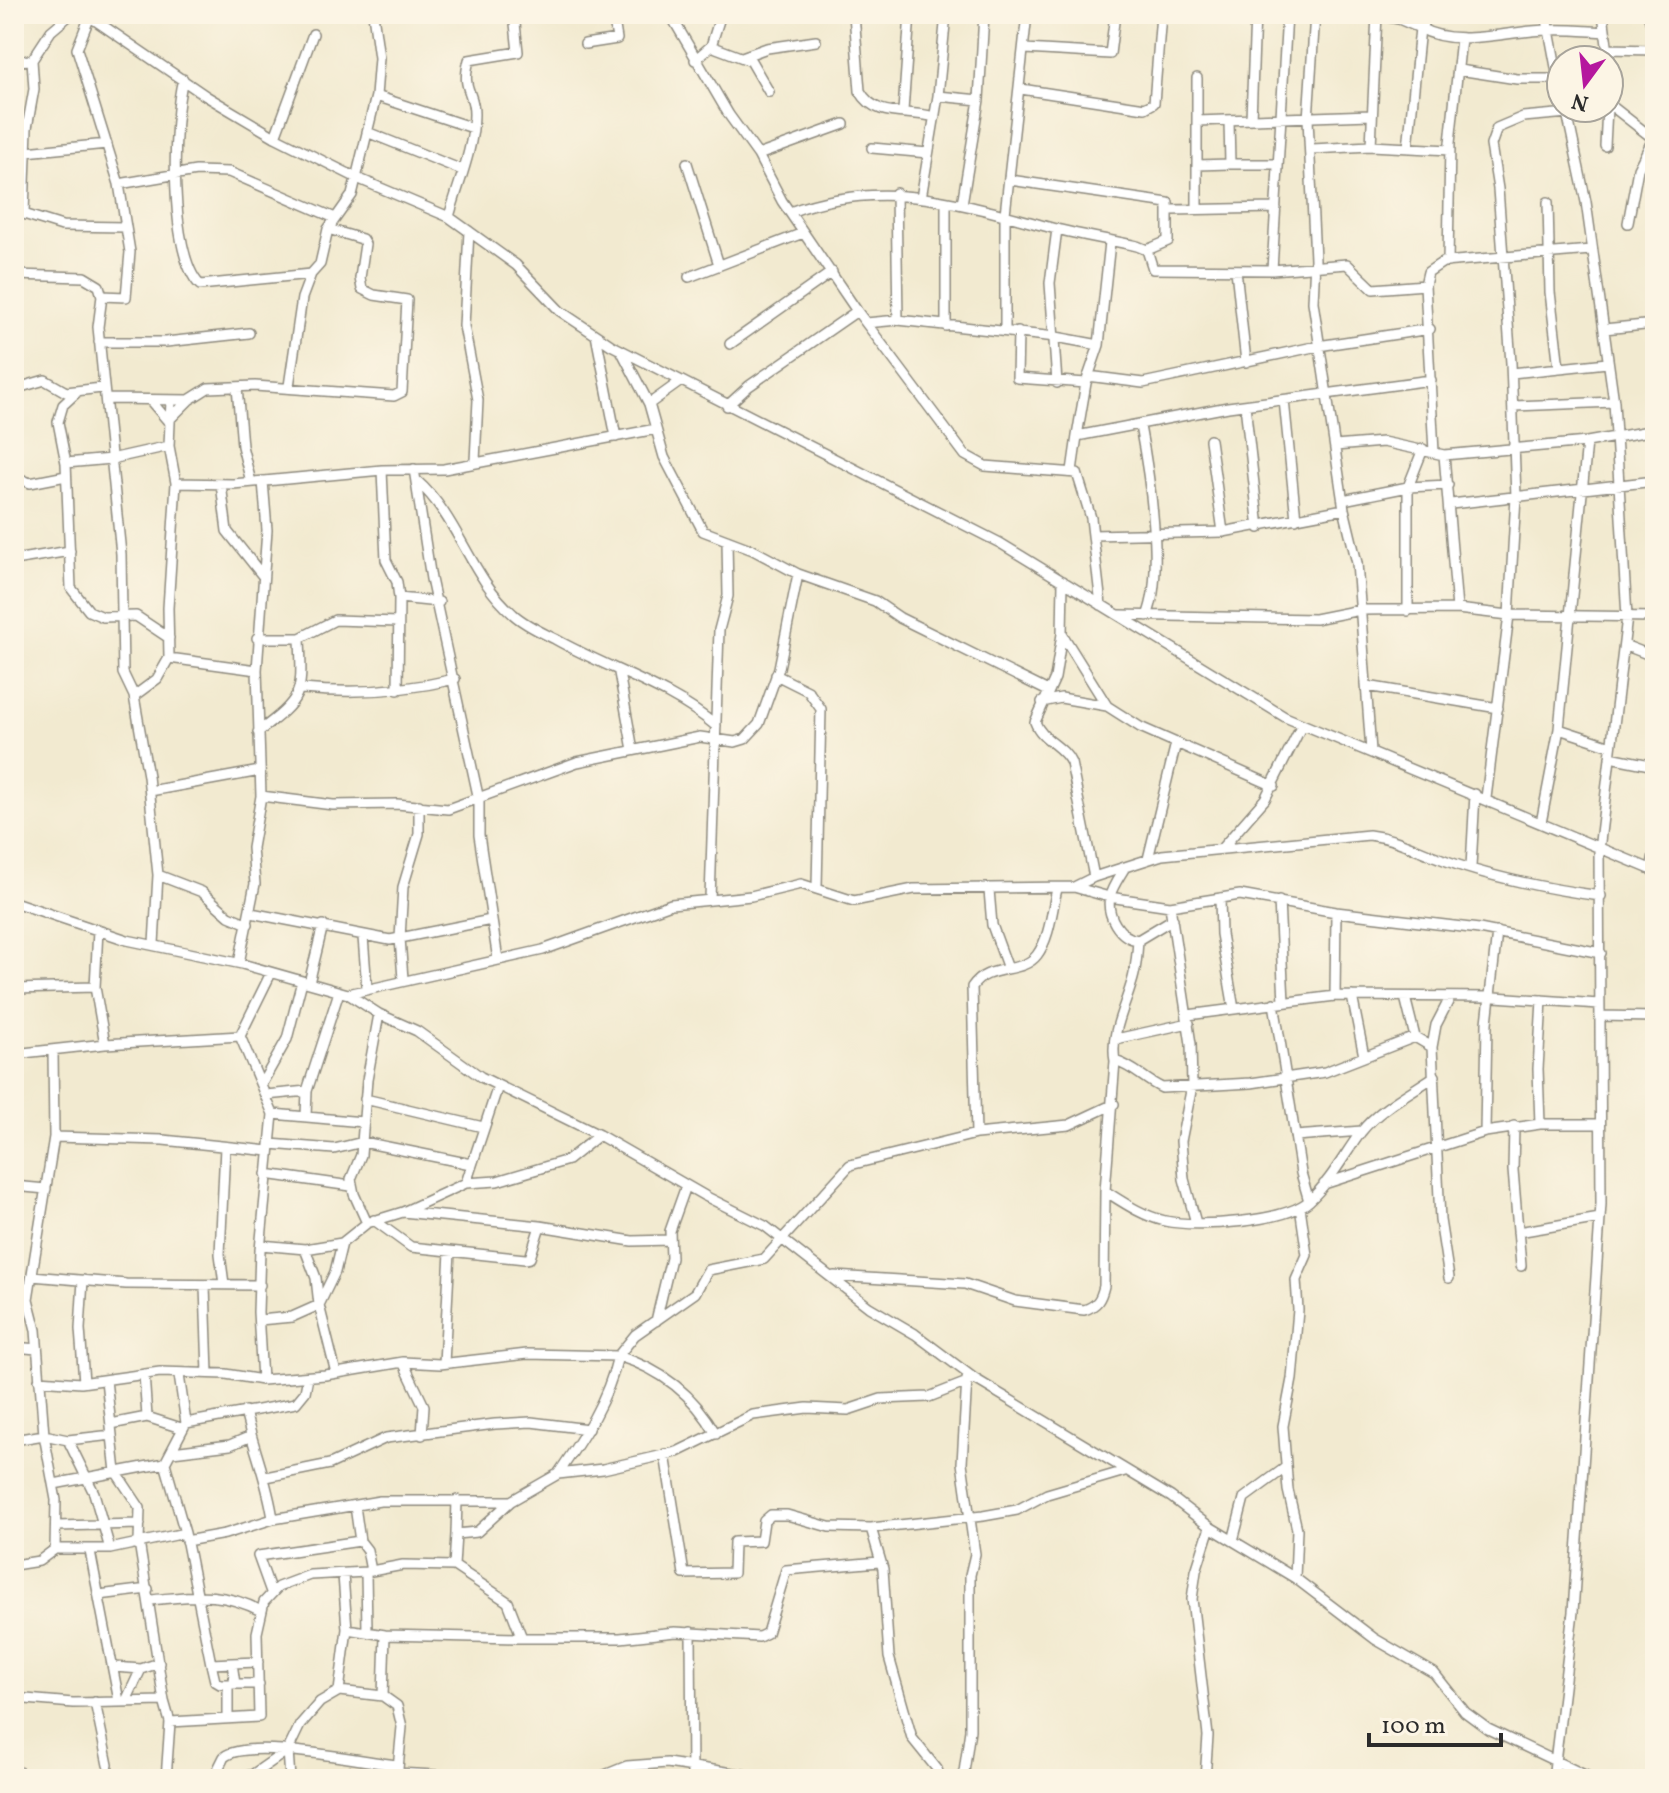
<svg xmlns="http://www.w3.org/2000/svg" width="1669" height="1793" font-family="Vollkorn,serif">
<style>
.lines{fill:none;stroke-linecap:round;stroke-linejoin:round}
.street-casing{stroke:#8e8a7e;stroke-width:12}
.street{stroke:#fff;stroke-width:9}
</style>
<rect width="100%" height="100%" fill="#fcf5e5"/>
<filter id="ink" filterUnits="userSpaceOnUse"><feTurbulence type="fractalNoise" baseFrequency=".0125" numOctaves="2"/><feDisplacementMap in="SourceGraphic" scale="16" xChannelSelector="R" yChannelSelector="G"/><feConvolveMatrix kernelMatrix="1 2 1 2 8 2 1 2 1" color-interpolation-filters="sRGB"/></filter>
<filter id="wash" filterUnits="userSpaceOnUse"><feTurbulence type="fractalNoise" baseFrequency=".006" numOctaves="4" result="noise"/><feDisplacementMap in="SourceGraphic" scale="32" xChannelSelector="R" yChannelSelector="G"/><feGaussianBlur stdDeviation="1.8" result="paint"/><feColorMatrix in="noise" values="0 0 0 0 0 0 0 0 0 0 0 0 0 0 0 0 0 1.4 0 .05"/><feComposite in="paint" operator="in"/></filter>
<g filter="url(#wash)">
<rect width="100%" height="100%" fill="#f2ead0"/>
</g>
<g filter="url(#ink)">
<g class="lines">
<!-- street casing -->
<g class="street-casing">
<path id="street" d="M86,14L206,96L275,137L357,178L449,217L516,265L560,311L611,345L1000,543L1285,717L1655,871
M670,14L729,115L758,155L782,201L857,311L965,455L985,466L1077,473L1091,518L1101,605
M854,14L860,91C876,120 907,109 935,117
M1013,14L1026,16
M1315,14L1308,119L1315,259L1313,302L1344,509L1357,563L1371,751
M1373,14L1399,19L1420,28L1428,16L1440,14
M1377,14L1371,146L1450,150
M1546,14L1561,94
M1603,14L1609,60
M1648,14L1654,34
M90,16L77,49L119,184L130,252L126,297L102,296L98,327L121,554L123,673L134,696L148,776L158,875L154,944
M585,44L617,39L613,14
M711,46L751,61L769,92
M1025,49L1110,54L1115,14
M1608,49L1654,50L1655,54
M742,57L767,48L816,41
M695,60L711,46L721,14
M14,61L32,60
M1609,61V85
M1459,70L1517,79H1561
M1197,78V209
M183,79C172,121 169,255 200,285L311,274
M1021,89L1145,108L1154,103L1161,14
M376,96L473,128
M938,96L979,100
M1609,104L1655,140
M903,111L910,14
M1251,119L1255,14
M1197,121L1371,115
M1229,121L1230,164H1278
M367,132L462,170
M275,137L313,34
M1605,146L1607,108
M872,148L928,153
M1408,148L1420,28C1457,49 1508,30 1549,30C1567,29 1586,31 1605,32
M1312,149L1371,146
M26,152L107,144
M758,155L844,124
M687,163L719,265
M1197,165L1230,164
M1010,180L1168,203V241L1147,250
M119,184L196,171L229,172L335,218
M896,193L898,320
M921,198L938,96L946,14
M1548,202L1550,292L1559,368
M962,204L979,100L984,14
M1171,210L1276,208
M14,211L62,226L126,227
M790,212C879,179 953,201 1041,225C1073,234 1105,239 1137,246L1147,250L1153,269L1272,270L1347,264L1373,289L1425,285
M24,213L27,128L34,89L32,60L51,31L71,14
M449,217C458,184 474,148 474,114C474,90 461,91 469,60L518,52L514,14
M1628,223L1638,169L1653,139L1655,126
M469,231L464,326L478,400L475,461
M1448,262L1450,143L1461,38
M1236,270L1246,362
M1272,270L1287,14
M14,275L84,277L99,286L102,296
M689,277L803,233
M866,323L898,320L1056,337L1099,345L1110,242
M946,326V202
M1604,329L1655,324
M1005,331V214L1027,14
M1018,332L1017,378L1086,383
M596,335L616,437
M99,342H166L249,333
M730,344L832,272
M621,350L649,404L664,457L703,531L753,550L798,574L875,601L900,618L1048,691
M1512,373L1607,363
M1088,376L1143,383L1318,346L1430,329
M1057,383L1050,283L1057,229
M289,386L302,298L311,274L320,264L328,229L352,195L376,96L379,58L373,14
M237,387L242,446L251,482
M14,389L45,380L66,392L102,388
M76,393L63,405L58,422L66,463L71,588L89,611L103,617L136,616L169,638
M107,399L189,400L208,388L255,386L394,396L402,392L407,300L374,295L362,289L360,278L365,244L362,239L328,229
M150,400L168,421L189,400
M1284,400L1296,519
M649,404L681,381
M1245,405L1259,528
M727,406L749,386L857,311
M1513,406L1614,402
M1140,426C1149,473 1165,573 1147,616
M1077,436L1086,383L1099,345
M1210,440L1223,532
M1335,446L1383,442L1444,455L1587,442L1655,430
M1434,452L1425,285L1428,272L1443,262L1591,250
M1444,455L1457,609
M66,463L111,459L169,446
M414,469L431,579L479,800V835L498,960
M382,470L386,560L397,582L399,598L398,690
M1072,471L1077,436L1228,407L1431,380
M14,476L30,483L66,476
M417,481C459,518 470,577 513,614C525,625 541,632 555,639C608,669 670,687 716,726
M1654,481L1655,456
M176,483L233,484L382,470L444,469L656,429
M221,484L227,531L262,575
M1343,500L1408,487L1448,485
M1451,504L1655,481
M1093,535L1223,532L1344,509
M14,560L70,551
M1063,581L1062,634L1055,678L1035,722C1042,741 1063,745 1071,763L1094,877
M399,598L439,602
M1408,611V487L1423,449
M1120,615L1315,619L1360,610L1457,609L1509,615L1655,617
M1062,634L1107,706L1140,727L1274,786
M257,638H300L335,620L398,622
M1624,645L1655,657
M169,658L257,670
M619,673L633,750
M776,675L808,691L821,709L817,887
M1367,686L1498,708
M302,689C354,694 404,691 455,679
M134,696L157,679L169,658L168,608L176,483L169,446L171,400
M1042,702L1061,698L1107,706
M1559,729L1611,746
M258,732C305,697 302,694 300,638
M1610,757L1655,766
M150,791L260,771
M261,796L333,805L397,804L448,809L577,762L700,737L735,742L745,739L759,724L779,668L798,574
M1486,798L1509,615L1516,497L1511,363L1498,189L1491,145L1497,128L1523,117L1568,113
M1541,823L1559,729L1587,442
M1222,848L1265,799L1302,725
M1148,859L1176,743
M1125,867C1120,876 1112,887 1110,896C1106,915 1119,938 1138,940L1173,919
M1471,867L1475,794
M1651,870L1655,850
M158,875L202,892L229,916L248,924
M1074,887L1094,877L1162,855L1369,835C1396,838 1414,849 1439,858C1484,876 1553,890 1601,896
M989,890L992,925L1007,966
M1220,898L1221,934L1234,1009
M710,899L719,630L728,596L727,540
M1279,901L1284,1002
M14,902L127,940L242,964L348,994L543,950L671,904L751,896L801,884L854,901L914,889L1074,887L1109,897L1170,906L1240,895L1336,912L1479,929L1601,953
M1170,906L1191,1044L1192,1086L1181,1141L1184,1179L1196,1223
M251,913L390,940L491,920
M98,930L95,987L105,1044
M363,937L367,988
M1138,940C1137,956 1136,971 1131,985C1124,1009 1110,1035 1115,1061C1135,1067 1144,1080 1162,1088L1251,1083L1325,1072L1415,1037
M239,963L255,884L252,848L261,796L257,670L267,530L263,481
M403,979L400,938L403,887L419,834V805
M309,983L323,925
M14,989L95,987
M348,994L379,1014L417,1031L481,1077L599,1135L705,1196L765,1226L869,1307L915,1334L975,1379L1171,1497L1210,1527L1295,1578L1375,1639L1434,1673L1465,1712L1488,1729L1593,1779
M1335,996L1336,912
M1352,996L1364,1056
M1405,997L1415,1037L1432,1047
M1274,1003L1301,1173L1309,1201
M1188,1015L1335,996L1495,997L1599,1004
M1600,1016L1655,1017
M240,1036L273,1114L260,1250L258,1312L262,1380
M240,1036L271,973
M1116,1039L1189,1023
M53,1050L54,1137L28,1299L36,1330L44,1435L56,1500L55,1549
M14,1054L105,1044L240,1036
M261,1085L287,1039L302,981
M266,1095L307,1091
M365,1099L483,1127
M273,1114L363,1122
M306,1116L307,1091L339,992
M1540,1124L1538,1069L1542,1000
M1514,1126L1513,1170L1521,1266
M1485,1132L1487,1023L1497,932
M976,1134L972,987C987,963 1022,975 1037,955C1050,938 1052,909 1057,889
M1295,1136L1362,1131
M54,1137L163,1140L269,1151
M270,1144L334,1149L363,1142L471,1164
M266,1174L351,1186
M466,1183L498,1086
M1324,1184L1485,1132L1540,1124H1600
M14,1186L46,1189
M1105,1191C1124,1203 1143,1216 1165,1221C1197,1228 1285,1222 1309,1201C1331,1181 1344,1155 1361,1132C1380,1108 1410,1093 1435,1076
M403,1212L540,1226L632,1241L670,1240
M374,1220L411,1247L525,1259L530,1258L540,1226
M367,1223L354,1194L351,1179L361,1155L367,1080L379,1014
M1518,1232L1600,1218
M261,1245L305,1249L342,1243
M305,1249L316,1278L319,1305L336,1373
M32,1276L126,1284L260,1285
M834,1276L965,1284L1015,1301L1084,1310C1097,1306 1101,1299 1104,1286L1105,1191L1115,1061
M1449,1278L1440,1220L1432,1047L1436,1025L1450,998
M83,1280L80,1329L84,1382
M224,1284L220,1254L225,1147
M205,1286L208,1373
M14,1287H29
M259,1320L292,1317L319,1305L335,1272L342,1243L367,1223L403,1212L466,1183L497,1181L568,1160L599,1135
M656,1321L671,1258L670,1231L686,1186
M14,1347L37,1349
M403,1362L424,1406L422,1435
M444,1363L450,1252
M144,1374L147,1417
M179,1375L186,1423
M39,1380L81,1383L160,1372L226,1374L262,1380L325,1375L403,1362L440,1364L527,1354L618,1356L635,1335L695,1293L708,1270L764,1259L850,1165L976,1134L1069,1125L1114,1104
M106,1380L116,1472L140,1508L139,1542L164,1701L170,1722L166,1779
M245,1411C253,1448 268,1482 273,1519
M111,1424L147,1417L181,1428
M14,1440L44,1435L68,1440L112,1435
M68,1440L94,1493L110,1549
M172,1452L230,1445L249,1437
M665,1454L684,1574L733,1573L734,1542L761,1541L764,1521L771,1515H787L829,1527L871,1528L983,1516L1017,1510L1047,1494L1125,1471
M558,1474C584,1436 608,1400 618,1356C661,1369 694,1395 716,1434
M266,1477L330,1464L386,1438L495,1424L531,1422L588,1429
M54,1484L165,1463
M355,1506L360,1541L367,1550L371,1571
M57,1526L140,1524
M871,1528L883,1569L889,1657L912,1738L937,1769L940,1779
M456,1534L457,1500
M186,1541L225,1534L273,1519L380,1501H511
M1233,1541L1244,1498L1285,1468
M90,1551L119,1701
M14,1565L39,1561L55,1549H110L185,1533
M454,1566L456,1534L477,1532L511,1501L558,1474L603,1469L677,1452L753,1415L807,1408L848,1410L881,1399L929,1397L975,1379
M366,1572L367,1631
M343,1575L347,1629
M1295,1578L1297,1529L1288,1490L1283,1426L1292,1379L1298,1310L1296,1280L1307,1255L1300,1207
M271,1592L258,1556L360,1541
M99,1595L148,1589
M151,1600C194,1596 221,1590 261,1611
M691,1632L692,1779
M385,1635L383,1696L397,1706L402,1727L397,1779
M232,1663L258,1662
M211,1664L215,1681L220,1684H259
M114,1667L141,1669L159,1663
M235,1684L232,1663L211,1664L185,1533L165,1463L186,1423L296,1403L305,1392L308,1377
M339,1691L383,1696
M14,1698L73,1703L164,1701
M126,1701L141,1669
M95,1702L108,1765
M228,1718V1685
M170,1722L259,1717L257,1633L264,1602L278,1587L310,1575L366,1572L403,1565L454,1566L508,1602L522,1638
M288,1750L290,1779
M14,1769L30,1779
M397,1773L508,1779
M213,1779L224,1757C249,1737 363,1762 398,1765
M232,1779L252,1775L288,1750L300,1725L320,1702L339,1691L347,1629L385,1635L517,1638H620L675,1632L759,1637L767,1633L786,1570L879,1562
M595,1779L627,1766L667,1763L773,1779
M963,1779L970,1730V1575L975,1554L962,1463L967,1379
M1205,1779L1208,1736L1192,1599L1196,1571L1210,1527
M1553,1779L1573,1612L1601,1204L1599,850L1627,617L1614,402L1586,202L1566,108"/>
</g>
<!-- street -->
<use href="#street" class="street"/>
</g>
</g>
<!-- margin -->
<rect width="1669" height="1793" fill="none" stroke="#fcf5e5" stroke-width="48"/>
<!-- north arrow -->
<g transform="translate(1585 84) rotate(195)"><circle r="38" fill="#fcf5e5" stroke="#a8a49b" stroke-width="2"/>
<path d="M0-6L14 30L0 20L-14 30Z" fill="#b5179e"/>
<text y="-12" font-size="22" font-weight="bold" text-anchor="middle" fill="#2b2b2b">N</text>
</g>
<!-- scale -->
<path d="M1369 1733v12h132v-12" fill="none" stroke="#2b2b2b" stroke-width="4"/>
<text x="1381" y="1733" font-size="24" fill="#2b2b2b" stroke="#fcf5e5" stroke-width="6" paint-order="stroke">100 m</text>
</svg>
